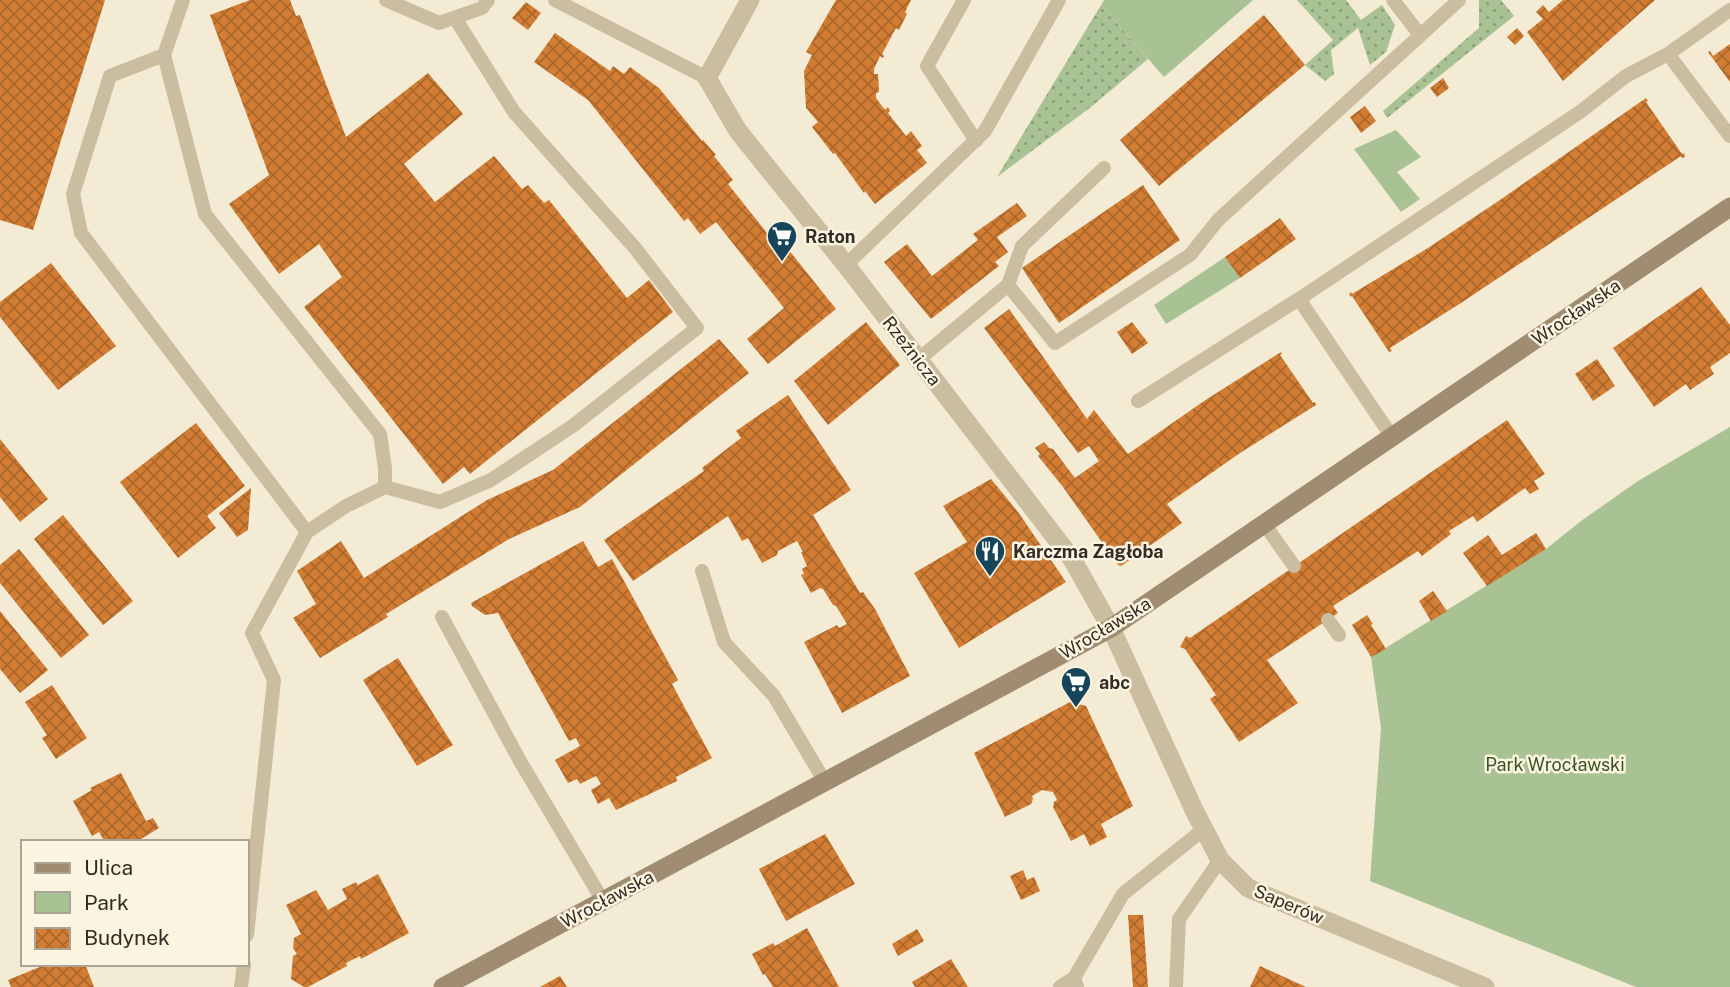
<svg xmlns="http://www.w3.org/2000/svg" width="1730" height="987" font-family="'Public Sans',sans-serif">
<style>
.grass{fill:url(#grass-dots)}
.park{fill:#a8c293}
.building{fill:url(#building-cross-hatch)}
.lines{fill:none;stroke-linecap:round;stroke-linejoin:round}
.service{stroke:#cbbd9f;stroke-width:14}
.minor{stroke:#cbbd9f;stroke-width:19}
.secondary{stroke:#9f8c71;stroke-width:19}
.labels{text-anchor:middle;dominant-baseline:central;stroke-width:5;stroke-linejoin:round;paint-order:stroke}
.poi-label{font-size:18px;font-weight:bold;fill:#342c24;stroke:#faf4e0;text-anchor:start}
.street-label{font-size:18px;fill:#342c24;stroke:#faf4e0}
.park-label{font-size:18px;fill:#385425;stroke:#faf4e0}
</style>
<defs>
<pattern id="grass-dots" width="8" height="8" patternUnits="userSpaceOnUse" patternTransform="scale(1.75)"><rect width="8" height="8" fill="#a8c293"/><path d="M2 2h.1M6 6h.1" fill="none" stroke="#8a9e78" stroke-width="1.8" stroke-linecap="round"/></pattern>
<pattern id="building-cross-hatch" width="8" height="8" patternUnits="userSpaceOnUse" patternTransform="scale(1.75)"><rect width="8" height="8" fill="#d27d33"/><path d="M0 0l8 8M0 8l8-8" fill="none" stroke="#ab672b"/></pattern>
</defs>
<rect width="100%" height="100%" fill="#f3ebd4"/>
<!-- grass -->
<path class="grass" d="M1297,0H1346L1361,20L1382,5L1395,25L1386,52L1370,65L1358,28L1331,50L1334,74L1325,81L1305,65L1333,40Z
M1479,0H1501L1514,16L1387,118L1383,111L1479,28Z
M1101,5L1148,59L1091,107L997,177Z"/>
<!-- park -->
<path class="park" d="M1104,0H1253L1164,77L1101,5Z
M1396,130L1421,157L1397,172L1420,199L1401,212L1354,149Z
M1225,257L1240,278L1166,324L1154,305Z
M1730,427V987H1636L1370,881L1381,728L1371,657L1546,549L1581,521L1638,481Z"/>
<!-- building -->
<path class="building" d="M0,0H105L33,230L0,220Z
M250,0H290L296,16L300,15L346,137L428,73L463,114L404,164L435,202L494,156L522,189L528,185L544,203L549,200L627,298L649,280L673,312L470,474L464,467L443,484L304,307L342,277L319,244L279,274L229,204L269,175L210,15Z
M836,0H911L905,12L907,14L899,30L896,28L882,54L884,56L883,58L880,56L874,69V74H878L879,92L876,93V98L885,110L888,107L890,111L888,113L906,136L911,131L922,146L917,150L927,163L875,204L865,191L864,193L835,153L833,154L812,127L818,122L806,108L804,71L812,55L806,52Z
M1563,0H1655L1563,81L1527,32L1543,19L1536,12L1543,5L1549,12Z
M526,2L541,13L528,30L512,18Z
M1264,15L1305,65L1159,186L1120,140Z
M1517,28L1524,36L1515,45L1507,37Z
M555,33L610,71L613,66L624,74L630,67L659,88L702,141L703,140L716,155L714,156L733,180L728,184L767,233L772,229L836,309L768,364L747,339L784,308L716,222L700,234L688,218L684,221L588,100L534,62Z
M1730,44V82L1708,52L1710,51L1713,56Z
M1443,78L1449,88L1437,97L1430,88Z
M1646,98L1648,101L1646,102L1682,154L1684,153L1685,157L1682,158L1681,156L1464,301L1390,348L1392,351L1389,352L1352,296L1351,297L1349,294L1351,292L1352,294L1428,248L1500,200Z
M1365,106L1376,121L1361,133L1350,117Z
M1143,185L1180,240L1059,323L1022,268Z
M1017,203L1027,216L997,237L1008,252L995,262L999,266L931,319L884,262L907,244L932,276L978,240L973,234Z
M1280,218L1296,239L1240,278L1225,257Z
M51,263L116,346L58,390L0,317V302Z
M1701,287L1730,325V353L1710,367L1714,374L1690,390L1686,384L1654,407L1613,348Z
M1009,309L1087,419L1094,410L1128,454L1204,401L1281,352L1282,354L1280,355L1313,403L1315,402L1316,405L1240,453L1167,504L1182,523L1121,566L1118,565L1063,487L1038,456L1040,454L1035,448L1044,442L1049,448L1053,449L1075,478L1099,461L1089,446L1078,453L984,328Z
M866,322L900,365L828,425L794,381Z
M1132,322L1148,343L1132,354L1117,332Z
M719,339L749,373L580,507L509,539L386,614L388,617L320,658L293,618L316,604L297,571L341,541L364,578L487,500L553,470Z
M1597,359L1615,386L1593,401L1575,374Z
M788,395L851,490L813,515L860,593L863,592L875,609L910,676L842,713L804,642L837,625L839,628L847,624L836,606L833,605L823,589L820,588L811,593L801,575L804,574L802,569L807,566L801,552H803L797,541L778,551L777,555L762,563L748,538L742,541L728,516L633,581L604,540L704,471L702,468L741,438L736,431Z
M1507,420L1545,474L1534,481L1539,489L1530,494L1525,488L1477,522L1473,516L1449,531L1451,534L1422,556L1418,551L1333,606L1338,613L1267,660L1298,703L1239,742L1210,699L1216,695L1185,649L1180,647L1186,636L1190,638Z
M196,423L245,486L207,516L216,528L178,558L120,482Z
M0,439L48,499L20,522L0,497Z
M991,479L1018,512L1066,582L959,648L914,573L967,542L943,506Z
M251,488L248,530L237,537L219,513Z
M63,515L133,601L103,625L34,539Z
M1536,533L1546,549L1487,586L1463,553L1488,535L1502,555Z
M583,541L598,567L612,559L678,680L672,684L712,758L676,777L677,781L616,810L609,798L598,804L591,790L601,784L596,776L580,784L577,779L568,783L555,760L580,746L576,738L569,741L498,613L485,615L472,606L471,603Z
M19,549L89,635L61,658L0,583V565Z
M1433,591L1447,611L1431,621L1419,601Z
M0,611L48,670L20,693L0,669Z
M1367,615L1373,624L1371,625L1386,649L1371,657L1352,625Z
M398,658L453,745L417,766L363,680Z
M52,685L87,738L56,759L42,738L47,735L25,702Z
M1070,702L1086,706L1133,806L1101,824L1107,837L1090,846L1084,834L1071,841L1053,807L1054,802L1057,800L1053,792L1042,790L1032,796L1033,799L1031,804L1005,817L974,753Z
M121,773L146,821L153,818L159,828L136,842H122L121,839L116,842H105L99,832L92,836L73,801L92,790L90,788Z
M825,834L855,884L786,921L759,869Z
M1023,870L1027,880L1034,877L1040,891L1021,900L1010,876Z
M378,874L409,933L361,959L360,956L346,963L347,966L308,987H304L291,979L293,956L297,954L293,948L294,938L301,934L286,905L316,890L328,910L347,899L342,889L356,882L358,885Z
M1128,915H1143L1148,987H1133Z
M807,928L839,987H773L765,974L763,975L752,954L773,943L775,946Z
M917,929L924,941L898,956L892,944Z
M951,959L968,987H915L912,982Z
M47,964H85L94,987H11L8,980Z
M1260,966L1306,987H1250Z
M560,976L567,987H540Z"/>
<g class="lines">
<!-- service -->
<path class="service" d="M183,0L164,55L205,214L380,434L385,468V487L346,506L307,532L252,633L274,680L247,935
M386,0L439,23L482,8L488,0
M555,0L707,78
M964,0L927,66L976,141
M1393,0L1420,35
M1730,10L1668,54L1730,136
M164,55L110,76L73,194L81,233L307,532
M846,265L985,131L1059,0
M1008,285L1055,343L1190,255L1218,220L1459,0
M1299,299L1580,112L1626,76L1668,54
M919,359L1008,285L1022,246L1104,168
M1138,401L1299,299L1392,437
M385,487L440,502L491,480L574,425L697,328L635,248L514,112L455,18
M1265,525L1294,566
M702,571L724,642L774,696L825,782
M442,617L520,761L603,901
M1328,620L1339,635
M241,987L244,964
M1060,987L1074,978
M1077,987L1074,978L1123,894L1204,829
M1176,987L1179,919L1220,860"/>
<!-- minor -->
<path class="minor" d="M750,0L707,78L738,131L846,265L1072,559L1111,628L1195,812L1220,860L1248,888L1485,987"/>
<!-- secondary -->
<path class="secondary" d="M443,987L1111,628L1730,207"/>
</g>
<!-- icons -->
<defs>
<g id="supermarket-pin" transform="scale(1.575)"><path d="M0 17L-7.5 6A9.5 9.5 0 1 1 7.5 6Z" fill="#164559" stroke="#faf4e0"/><path d="M-6-5.5h2.5l.6 2H6L4.5 2H-2.5L-4.4-4H-6ZM-1.5 3.2a1.3 1.3 0 1 0 .1 0ZM3 3.2a1.3 1.3 0 1 0 .1 0Z" fill="#fff"/></g>
<g id="restaurant-pin" transform="scale(1.575)"><path d="M0 17L-7.5 6A9.5 9.5 0 1 1 7.5 6Z" fill="#164559" stroke="#faf4e0"/><path d="M-5-6h1v4h1v-4h1v4h1v-4h1v5L-1.5 .5V6h-2V.5L-5-1ZM5-6V6H3V1.5H1.5Q1.5-4 5-6Z" fill="#fff"/></g>
</defs>
<g fill-rule="evenodd">
<use href="#supermarket-pin" x="782" y="236"/>
<use href="#restaurant-pin" x="990" y="551"/>
<use href="#supermarket-pin" x="1076" y="682"/>
</g>
<g class="labels">
<!-- poi labels -->
<g class="poi-label">
<text x="805" y="236">Raton</text>
<text x="1013" y="551">Karczma Zagłoba</text>
<text x="1099" y="682">abc</text>
</g>
<!-- street labels -->
<g class="street-label">
<text transform="translate(1576 312) rotate(-34)">Wrocławska</text>
<text transform="translate(912 351) rotate(52)">Rzeźnicza</text>
<text transform="translate(1105 628) rotate(-31)">Wrocławska</text>
<text transform="translate(607 899) rotate(-28)">Wrocławska</text>
<text transform="translate(1289 904) rotate(23)">Saperów</text>
</g>
<!-- park labels -->
<g class="park-label">
<text x="1555" y="764">Park Wrocławski</text>
</g>
</g>
<!-- legend -->
<rect x="21" y="840" width="228" height="126" fill="#faf4e0" stroke="#aba495" stroke-width="2"/>
<rect x="35" y="863" width="35" height="10" fill="#9f8c71" stroke="#aba495" stroke-width="2"/>
<text x="84" y="875" font-size="21" fill="#342c24">Ulica</text>
<rect x="35" y="892" width="35" height="21" fill="#a8c293" stroke="#aba495" stroke-width="2"/>
<text x="84" y="910" font-size="21" fill="#342c24">Park</text>
<rect x="35" y="928" width="35" height="21" fill="url(#building-cross-hatch)" stroke="#aba495" stroke-width="2"/>
<text x="84" y="945" font-size="21" fill="#342c24">Budynek</text>
</svg>
